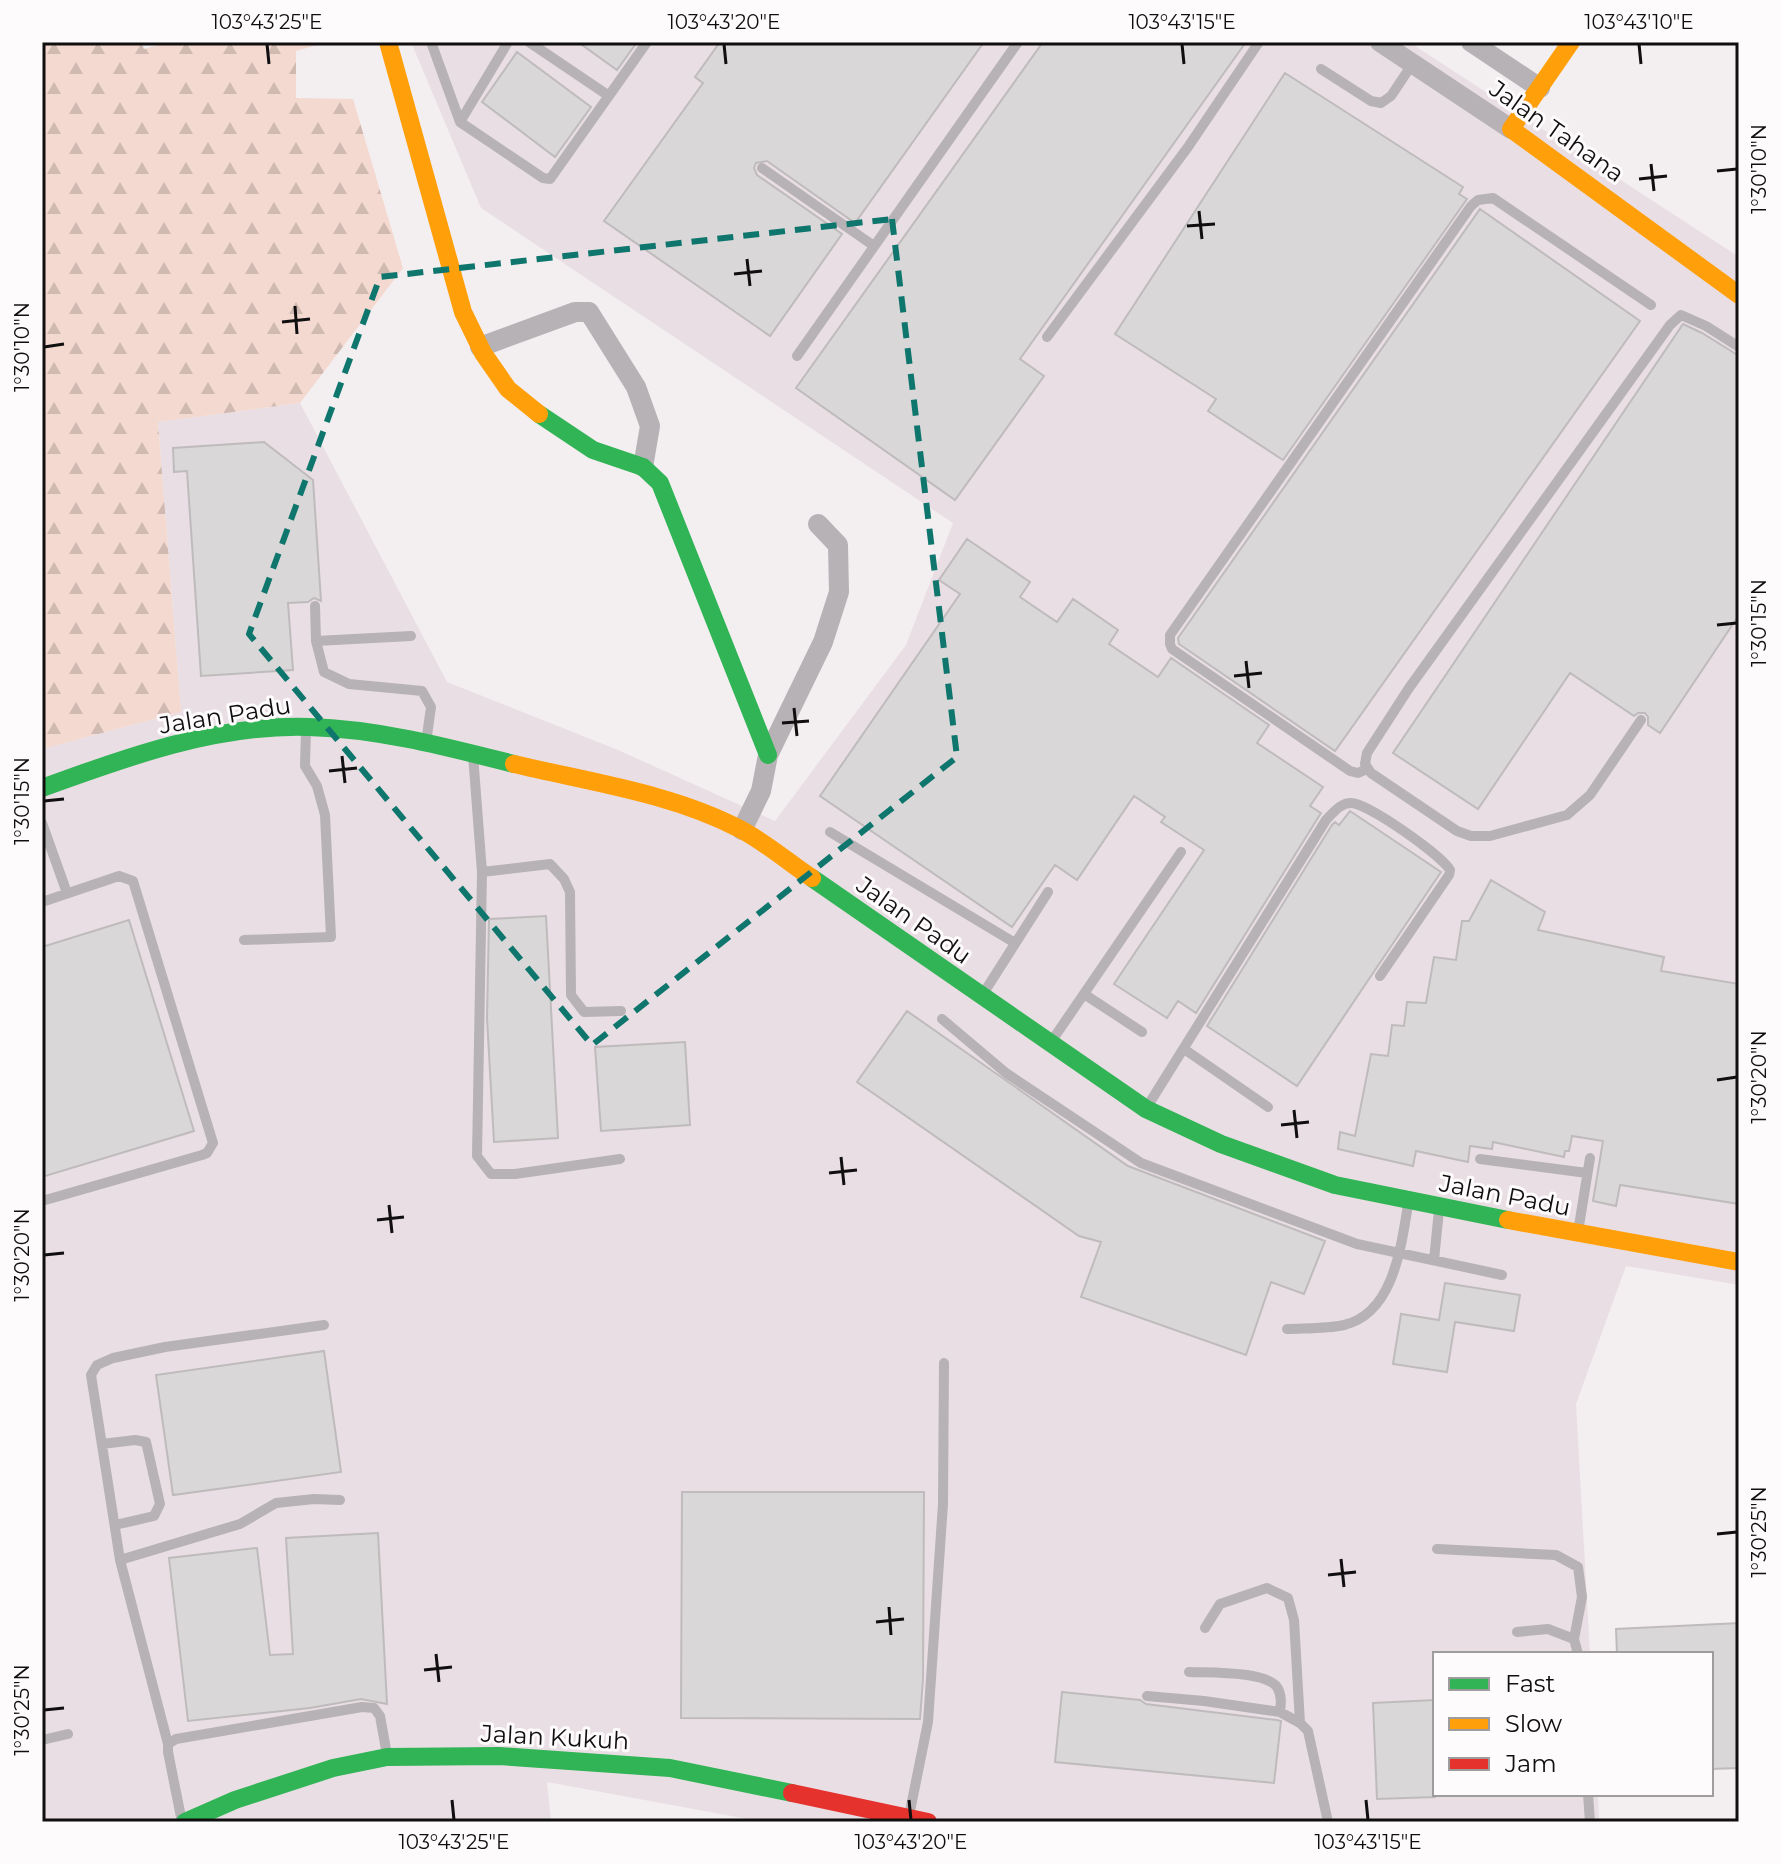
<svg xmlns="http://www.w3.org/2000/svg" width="1781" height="1864" font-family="Montserrat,sans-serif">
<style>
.built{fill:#e9dee3}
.forest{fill:url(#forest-firs)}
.building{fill:#dad7d8;stroke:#bfbbbc;stroke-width:2}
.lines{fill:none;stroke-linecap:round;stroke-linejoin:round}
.lane{stroke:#b7b2b6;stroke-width:10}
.street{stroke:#b7b2b6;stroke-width:20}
.fast{stroke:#30b455;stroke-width:18}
.slow{stroke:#ff9f0a;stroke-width:18}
.jam{stroke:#e5322d;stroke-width:18}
.marked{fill:none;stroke:#0f766e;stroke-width:6;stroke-dasharray:16 10;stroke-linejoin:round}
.ticks{fill:none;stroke:#100e0f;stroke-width:3}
.labels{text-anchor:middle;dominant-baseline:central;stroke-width:6;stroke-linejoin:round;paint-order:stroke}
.street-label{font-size:24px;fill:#100e0f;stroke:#fefbfc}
.neatline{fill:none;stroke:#100e0f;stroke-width:3}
.ticks-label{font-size:20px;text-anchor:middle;fill:#100e0f}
</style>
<defs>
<pattern id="forest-firs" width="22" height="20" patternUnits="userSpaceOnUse" patternTransform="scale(2)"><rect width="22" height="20" fill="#f4d9d0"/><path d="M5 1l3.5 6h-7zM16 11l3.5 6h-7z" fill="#d0b9b1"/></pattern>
</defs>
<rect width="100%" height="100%" fill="#f3eef0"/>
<!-- built -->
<path class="built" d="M411,42H1409L1739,257V1285L1626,1266L1576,1404L1590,1654H1435V1794H1598L1599,1822H764L547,1782L551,1822H42V749L181,712L158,422L300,403L447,682L618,750L775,821L906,645L953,523L481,208Z"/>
<!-- forest -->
<path class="forest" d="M42,42H141L144,49L169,42H328L296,51V98L353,99L403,268L300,403L158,422L181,712L42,749Z"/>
<!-- building -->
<path class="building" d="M578,42H637L617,70Z
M720,42H984L855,223L767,161L756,163L754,168L757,175L842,234L770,336L604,221L703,83L695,77Z
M1043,42H1246L1020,359L1044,376L955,500L796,388Z
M517,52L591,107L555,157L482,102Z
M1285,73L1463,187L1459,194L1467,199L1283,460L1208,411L1216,399L1115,334Z
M1480,209L1640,321L1335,751L1179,644L1178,638Z
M1683,324L1702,333L1739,356V615L1660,733L1648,725V717L1645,713H1638L1634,716L1570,673L1478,809L1393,753Z
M264,442L313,480L321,601L314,598L308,602L288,603L293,670L201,676L187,471L174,472L173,448Z
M967,539L1030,582L1020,597L1057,622L1073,599L1118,630L1109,644L1158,677L1171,658L1269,725L1257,743L1323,787L1310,806L1321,813L1196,1013L1178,1001L1167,1018L1114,984L1204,850L1161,822L1165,817L1134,796L1077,880L1055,865L1012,927L820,796L960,594L939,580Z
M1350,811L1441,872L1297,1086L1207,1026L1332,825L1335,822L1339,825Z
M1491,880L1545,912L1538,930L1664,957L1661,971L1739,984V1204L1620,1185L1616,1206L1593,1201L1603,1141L1572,1136L1569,1151H1565L1564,1157L1493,1142L1492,1149L1470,1146L1468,1162L1416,1151L1413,1166L1338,1149L1340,1132L1355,1136L1371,1054L1388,1056L1392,1025L1404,1026L1407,1002L1426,1003L1434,957L1456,960L1462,921H1469Z
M546,916L558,1138L494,1142L487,1018L489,919Z
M129,920L194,1131L42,1177V947Z
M907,1011L1128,1166L1325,1241L1304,1294L1271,1282L1246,1355L1081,1297L1101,1242L1079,1236L857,1082Z
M685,1042L690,1125L601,1131L595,1047Z
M1445,1283L1520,1295L1514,1331L1455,1322L1447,1372L1393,1364L1401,1314L1439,1320Z
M324,1351L341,1472L173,1495L156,1375Z
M682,1492H924L923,1679L920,1719L681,1718Z
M378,1533L387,1704L361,1699L310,1708L188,1721L169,1558L257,1548L270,1655L293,1654L286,1538Z
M1739,1623V1768L1711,1769V1654H1617L1616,1629Z
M1062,1692L1140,1700L1146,1704L1277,1720L1281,1721L1274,1783L1055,1762Z
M1435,1700V1797L1377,1799L1373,1703Z"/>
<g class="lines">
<!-- lane -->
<path class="lane" d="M431,42L460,122L543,178L550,179L647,42
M529,42L609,96
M1321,69L1371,101L1381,103L1391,96L1413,63
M460,122L508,42
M762,168L874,246
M1047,337L1188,147L1259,42
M797,356L1018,42
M315,606L316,641L324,672L349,684L422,691L431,707L426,743
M316,641L411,636
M1641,720L1590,795L1567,815L1490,836H1471L1457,831L1371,773L1365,764L1367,753L1409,688L1670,325L1681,315L1706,326L1739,347
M473,755L482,872L477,1156L491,1174H515L620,1159
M1367,769L1358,773L1350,771L1172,649L1170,644V635L1471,206L1478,200L1493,198L1651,305
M42,823L67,893
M830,832L1015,943
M482,872L550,864L564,879L570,892L571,995L584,1012L621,1011
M42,902L119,876L133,881L213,1143L207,1153L202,1155L42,1201
M244,940L331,937L325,815L317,786L305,766L306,730
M983,994L1048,892
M1084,994L1142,1032
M942,1019L1006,1073L1141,1163L1357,1244L1502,1275
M1051,1042L1181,852
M1184,1049L1268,1107
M1147,1107L1326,820C1333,813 1340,803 1351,803C1368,803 1441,855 1450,870L1449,875L1380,976
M1480,1159L1587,1173
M1578,1232L1590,1158
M1434,1260L1439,1210
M1287,1329C1305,1328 1326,1329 1344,1325C1394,1313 1401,1246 1408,1205
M102,1444L135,1440L146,1442L160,1504L154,1516L115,1525
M1437,1549L1556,1555L1578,1567L1582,1597L1574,1639
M120,1560L240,1524L276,1503L314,1499L340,1500
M1205,1628L1220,1604L1267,1588L1288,1598L1294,1620L1300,1723
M1517,1632L1548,1629L1574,1639L1578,1654
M1189,1672C1210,1673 1265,1671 1277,1687C1282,1695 1281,1704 1280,1712
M1147,1696L1204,1701L1280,1712L1300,1723L1308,1731L1328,1822
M42,1740L68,1734
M168,1744L120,1560L91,1375L97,1365L113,1358L165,1347L324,1325
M1588,1794L1590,1822
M909,1816L928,1722L943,1504L944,1363
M182,1822L168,1752V1744L176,1739L362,1707L374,1708L380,1716L387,1755"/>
<!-- street -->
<path class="street" d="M1380,42L1511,129
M1471,42L1540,88
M480,347L575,312H589L636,387L650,426L643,467
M742,830L761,791L768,755L823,642L839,592L838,545L818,524"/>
<!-- fast -->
<path class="fast" d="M539,414L593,450L643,467L660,483L768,755
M42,788C127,757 217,724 309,727C379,729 447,747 514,764
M812,878L1146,1109L1221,1144L1335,1185L1508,1220
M185,1822L235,1800L333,1768L387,1757L499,1756L670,1768L792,1793"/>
<!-- slow -->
<path class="slow" d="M388,42L463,312L483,353L508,389L539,414
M1571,42L1511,129L1739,295
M514,764C589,782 671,793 740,829C765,842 788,862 812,878
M1508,1220L1739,1262"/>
<!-- jam -->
<path class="jam" d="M792,1793L928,1822"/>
</g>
<!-- marked area -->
<path class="marked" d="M892,219L957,757L592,1045L249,634L380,277Z"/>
<!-- ticks -->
<path class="ticks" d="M267,44L269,64M724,44L726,64M1182,44L1184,64M1639,44L1641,64M1651,164L1654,191M1717,171L1737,169M1639,179L1667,176M1199,211L1202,239M1187,226L1215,224M747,259L750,286M734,274L762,271M295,306L297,334M282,322L310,319M44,347L64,344M1717,625L1737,623M1246,661L1249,688M1234,676L1262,673M794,708L797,736M782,723L809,721M342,756L345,783M329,771L357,768M44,801L64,799M1717,1080L1737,1077M1294,1110L1297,1138M1281,1125L1309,1122M841,1157L844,1185M829,1173L857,1170M389,1205L392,1233M377,1220L404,1217M44,1255L64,1253M1717,1534L1737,1532M1341,1559L1344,1587M1328,1575L1356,1572M889,1607L891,1635M876,1622L904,1619M436,1654L439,1682M424,1670L452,1667M44,1710L64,1708M452,1800L454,1820M909,1800L911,1820M1366,1800L1368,1820"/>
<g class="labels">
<!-- street labels -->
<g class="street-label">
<text transform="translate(1557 131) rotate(35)">Jalan Tahana</text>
<text transform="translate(225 715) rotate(-9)">Jalan Padu</text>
<text transform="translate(914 920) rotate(35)">Jalan Padu</text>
<text transform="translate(1505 1195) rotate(11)">Jalan Padu</text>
<text transform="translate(555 1737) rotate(3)">Jalan Kukuh</text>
</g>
</g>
<!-- border -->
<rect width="1781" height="1864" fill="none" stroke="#fefbfc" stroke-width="88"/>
<!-- legend -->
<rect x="1433" y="1652" width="280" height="144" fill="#fefbfc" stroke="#9f9c9d" stroke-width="2"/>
<rect x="1449" y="1678" width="40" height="12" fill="#30b455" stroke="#9f9c9d" stroke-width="2"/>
<text x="1505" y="1692" font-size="24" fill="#100e0f">Fast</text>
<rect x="1449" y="1718" width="40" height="12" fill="#ff9f0a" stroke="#9f9c9d" stroke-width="2"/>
<text x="1505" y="1732" font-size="24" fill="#100e0f">Slow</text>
<rect x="1449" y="1758" width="40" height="12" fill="#e5322d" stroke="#9f9c9d" stroke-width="2"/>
<text x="1505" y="1772" font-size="24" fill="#100e0f">Jam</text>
<rect x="44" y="44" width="1693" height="1776" class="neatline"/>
<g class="ticks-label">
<text x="267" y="29">103°43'25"E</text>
<text x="724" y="29">103°43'20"E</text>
<text x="1182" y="29">103°43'15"E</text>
<text x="1639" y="29">103°43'10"E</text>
<text transform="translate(1759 169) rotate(-90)" y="7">1°30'10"N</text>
<text transform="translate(22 347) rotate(-90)" y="7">1°30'10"N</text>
<text transform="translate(1759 623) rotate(-90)" y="7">1°30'15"N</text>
<text transform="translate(22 801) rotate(-90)" y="7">1°30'15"N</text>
<text transform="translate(1759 1077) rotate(-90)" y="7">1°30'20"N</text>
<text transform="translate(22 1255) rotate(-90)" y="7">1°30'20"N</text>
<text transform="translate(1759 1532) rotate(-90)" y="7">1°30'25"N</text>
<text transform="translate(22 1710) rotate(-90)" y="7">1°30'25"N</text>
<text x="454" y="1849">103°43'25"E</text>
<text x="911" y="1849">103°43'20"E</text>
<text x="1368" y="1849">103°43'15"E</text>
</g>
</svg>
